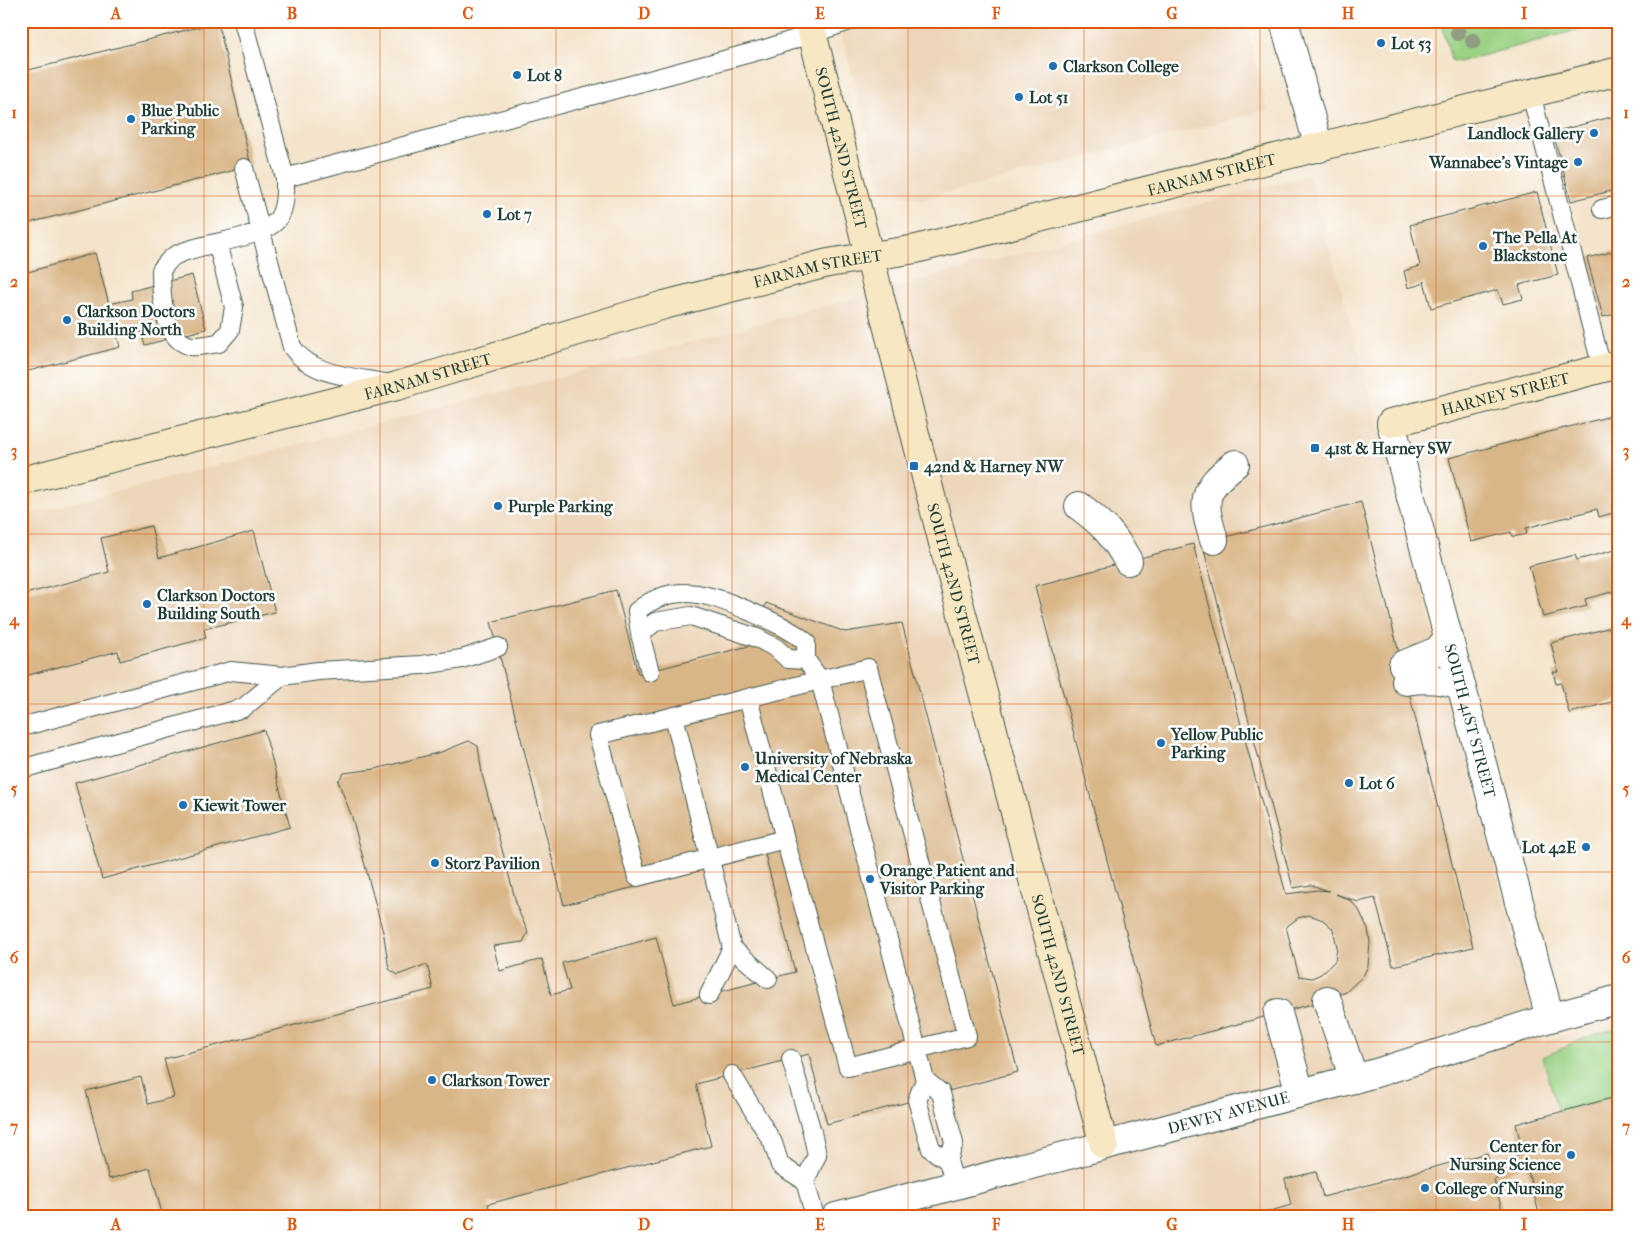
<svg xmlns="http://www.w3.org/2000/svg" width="1640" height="1238" font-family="'IM FELL French Canon',serif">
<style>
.built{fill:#edd7bb}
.green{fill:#9ad183;stroke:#5c875c}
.building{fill:#d9b687;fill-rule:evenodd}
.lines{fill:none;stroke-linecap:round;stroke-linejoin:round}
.lane-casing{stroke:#3f564b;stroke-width:20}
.street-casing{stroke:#3f564b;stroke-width:30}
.secondary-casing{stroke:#3f564b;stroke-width:30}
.lane{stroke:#fff;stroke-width:18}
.street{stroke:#fff;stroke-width:28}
.secondary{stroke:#f8e7c3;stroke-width:28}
.tree{fill:#909c83}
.grid{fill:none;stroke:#de580e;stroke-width:1;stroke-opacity:0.55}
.poi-dot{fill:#1f6fb2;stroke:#fff;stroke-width:2}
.labels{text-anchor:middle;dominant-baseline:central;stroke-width:5;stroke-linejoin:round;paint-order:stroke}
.poi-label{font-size:16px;font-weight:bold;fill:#1f3d34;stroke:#fff;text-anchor:start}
.street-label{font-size:16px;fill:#1f3d34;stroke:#fff}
.neatline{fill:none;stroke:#de580e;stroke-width:2}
.grid-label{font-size:16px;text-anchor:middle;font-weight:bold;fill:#de580e}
</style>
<rect width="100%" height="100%" fill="#fff"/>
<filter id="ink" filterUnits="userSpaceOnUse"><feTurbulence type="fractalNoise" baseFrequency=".02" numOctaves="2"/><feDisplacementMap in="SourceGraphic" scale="10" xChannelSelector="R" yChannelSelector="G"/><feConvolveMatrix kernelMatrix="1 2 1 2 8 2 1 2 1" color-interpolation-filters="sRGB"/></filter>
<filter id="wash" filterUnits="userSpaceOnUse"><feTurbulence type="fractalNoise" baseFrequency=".0096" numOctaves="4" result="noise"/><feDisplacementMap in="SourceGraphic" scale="20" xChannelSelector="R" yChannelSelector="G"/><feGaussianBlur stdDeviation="1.12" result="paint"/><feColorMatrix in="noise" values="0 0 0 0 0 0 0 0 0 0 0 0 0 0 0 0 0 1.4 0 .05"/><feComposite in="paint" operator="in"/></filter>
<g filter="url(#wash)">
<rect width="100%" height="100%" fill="#f4e4cb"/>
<!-- built -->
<path class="built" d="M838,21H1245L1268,110L924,199L883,192Z
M1309,175L1389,460L1541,1044L1588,1025L1619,1017V1217H21V516L596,368Z"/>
<!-- green -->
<path class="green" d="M1441,21H1591L1592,26L1459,62L1451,60Z
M1619,1028V1096L1558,1112L1543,1057L1592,1035Z"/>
<g id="blocks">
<!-- building -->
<path class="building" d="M218,22L251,166L21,225V72Z
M1619,115V189L1571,201L1553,132Z
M1537,192L1558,275L1519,285L1523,299L1503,304L1498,290L1431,308L1424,281L1422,284L1408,288L1404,271L1420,266L1410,225Z
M1619,250V313L1603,317L1587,258Z
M95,253L109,304L132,299L131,291L192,275L206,329L145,345L141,331L117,336L120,347L21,373V274Z
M1619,414V503L1612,505L1613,513L1599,517L1597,509L1526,528L1527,534L1513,537L1511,532L1471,542L1449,458Z
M1361,502L1473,947L1393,966L1375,898L1358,902L1336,894L1351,901L1359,910L1368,929L1370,942L1368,966L1363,976L1346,992L1327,1000L1156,1046L1035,586L1193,544L1286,894L1318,890L1329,891L1311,885L1293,888L1202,543ZM1309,915L1323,920L1333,929L1337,947L1335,961L1321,974L1312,978L1299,976L1286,927L1298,918Z
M151,526L159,558L254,531L275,612L204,629L206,638L120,661L118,651L21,677V595L109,572L101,538Z
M1619,549V590L1585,599L1587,606L1543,617L1529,566L1575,555L1577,560Z
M616,590L638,674L749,646L766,603L845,632L902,623L1018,1072L827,1124L809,1054L696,1084L711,1146L488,1204L491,1217H163L150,1168L109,1179L86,1091L141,1077L148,1104L174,1097L164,1059L433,989L427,964L398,975L389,969L384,936L352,817L338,781L344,773L375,769L441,752L469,741L478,746L482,774L518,910L528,932L523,942L493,946L500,971L542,959L551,995L570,990L562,963L656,937L674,1004L795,972L765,854L564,905L491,622Z
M1619,625V700L1569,713L1561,683L1556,684L1553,672H1558L1551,643Z
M264,730L290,827L102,879L75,783Z
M1619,1096V1217H1540L1526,1164L1494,1180L1504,1217H1250L1291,1205L1285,1179L1316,1172L1323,1197L1487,1153L1492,1170L1523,1152L1516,1124Z"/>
</g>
</g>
<g filter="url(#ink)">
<use href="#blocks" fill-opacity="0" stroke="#3f564b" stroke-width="1"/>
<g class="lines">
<!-- lane casing -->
<g class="lane-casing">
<path id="lane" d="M1531,94L1602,368
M244,168L292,347C312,377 357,377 390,384
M285,178L765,49L850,21
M1602,209L1619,205
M217,243L234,307L230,330L219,343C210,344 199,347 191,346C162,339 161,294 161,270C165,266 169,259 174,256C198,242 263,240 278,219C286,207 285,191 285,178L243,21
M640,634L655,622L691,616L757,638L776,648L788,659L806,660
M650,672L640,634L637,611C674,581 709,594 749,611C769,620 789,628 806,642V660L820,680L925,1080L941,1093L954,1143L948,1161L955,1185
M748,698L868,668L967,1036L848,1067L785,839
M748,698L785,839L637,877L598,735Z
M674,716L732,948L768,979
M21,727L231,671L282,676L318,671L422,665L462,659L498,647
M21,769L243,708L282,676
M709,995L732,948
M791,1059L812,1132L817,1155L805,1181L815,1217
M732,1075L773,1143L780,1165L805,1181
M925,1080L917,1100L931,1149L948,1161"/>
</g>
<!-- street casing -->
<g class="street-casing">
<g id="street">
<path d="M1284,21L1319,148"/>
<path id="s1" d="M1391,423L1550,1018"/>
<path d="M1079,506C1102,523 1114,535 1128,561"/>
<path d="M1214,540C1202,501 1201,490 1235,464"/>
<path d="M1403,665L1437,651L1449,638"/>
<path d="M1406,681C1426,678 1441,679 1460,685"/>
<path d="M1327,1000L1354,1079"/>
<path d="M1278,1013L1300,1093"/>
<path id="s2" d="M836,1217L1376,1073L1550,1018L1619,999"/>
</g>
</g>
<!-- secondary casing -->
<g class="secondary-casing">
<g id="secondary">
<path id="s3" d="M809,21L943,543L1104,1145"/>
<path id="s4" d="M1391,423L1619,364"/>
<path id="s5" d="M21,481L397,386L664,305L828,263L916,249L1619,71"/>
</g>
</g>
<!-- lane -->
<use href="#lane" class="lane"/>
<!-- street -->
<use href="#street" class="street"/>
<!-- secondary -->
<use href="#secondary" class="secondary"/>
</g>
<!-- trees -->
<g class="tree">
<circle cx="1458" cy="33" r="8"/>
<circle cx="1473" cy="41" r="8"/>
</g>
</g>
<!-- grid -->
<path class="grid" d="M204,21V1217M380,21V1217M556,21V1217M732,21V1217M908,21V1217M1084,21V1217M1260,21V1217M1436,21V1217M21,196H1619M21,366H1619M21,534H1619M21,704H1619M21,872H1619M21,1042H1619"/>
<!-- markers -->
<g class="poi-dot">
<circle cx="1381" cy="43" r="5"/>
<circle cx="1053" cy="66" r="5"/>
<circle cx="517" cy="75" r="5"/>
<circle cx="1019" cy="97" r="5"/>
<circle cx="131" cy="119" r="5"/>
<circle cx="1594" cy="133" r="5"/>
<circle cx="1578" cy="162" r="5"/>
<circle cx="487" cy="214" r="5"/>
<circle cx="1483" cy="246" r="5"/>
<circle cx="67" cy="320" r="5"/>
<rect x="1310" y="443" width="10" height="10" rx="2.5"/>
<rect x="909" y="461" width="10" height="10" rx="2.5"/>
<circle cx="498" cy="506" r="5"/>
<circle cx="147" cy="604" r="5"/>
<circle cx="1161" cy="743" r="5"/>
<circle cx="745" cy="767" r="5"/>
<circle cx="1349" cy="783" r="5"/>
<circle cx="183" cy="805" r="5"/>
<circle cx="1586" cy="847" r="5"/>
<circle cx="435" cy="863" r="5"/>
<circle cx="870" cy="879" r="5"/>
<circle cx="432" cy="1080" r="5"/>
<circle cx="1571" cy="1155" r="5"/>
<circle cx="1425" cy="1188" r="5"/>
</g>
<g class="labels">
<!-- poi labels -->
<g class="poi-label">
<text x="1391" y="43">Lot 53</text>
<text x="1063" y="66">Clarkson College</text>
<text x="527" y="75">Lot 8</text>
<text x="1029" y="97">Lot 51</text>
<text x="141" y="110">Blue Public<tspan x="141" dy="18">Parking</tspan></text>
<text x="1584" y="133" text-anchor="end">Landlock Gallery</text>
<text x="1568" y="162" text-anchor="end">Wannabee's Vintage</text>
<text x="497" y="214">Lot 7</text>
<text x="1493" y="237">The Pella At<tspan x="1493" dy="18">Blackstone</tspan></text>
<text x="77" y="311">Clarkson Doctors<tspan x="77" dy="18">Building North</tspan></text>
<text x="1325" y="448">41st &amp; Harney SW</text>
<text x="924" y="466">42nd &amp; Harney NW</text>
<text x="508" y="506">Purple Parking</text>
<text x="157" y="595">Clarkson Doctors<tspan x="157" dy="18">Building South</tspan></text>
<text x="1171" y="734">Yellow Public<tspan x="1171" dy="18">Parking</tspan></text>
<text x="755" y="758">University of Nebraska<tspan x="755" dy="18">Medical Center</tspan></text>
<text x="1359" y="783">Lot 6</text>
<text x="193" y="805">Kiewit Tower</text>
<text x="1576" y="847" text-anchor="end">Lot 42E</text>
<text x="445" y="863">Storz Pavilion</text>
<text x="880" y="870">Orange Patient and<tspan x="880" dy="18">Visitor Parking</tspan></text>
<text x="442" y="1080">Clarkson Tower</text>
<text x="1561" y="1146" text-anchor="end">Center for<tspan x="1561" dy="18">Nursing Science</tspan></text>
<text x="1435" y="1188">College of Nursing</text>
</g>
<!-- street labels -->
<g class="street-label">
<text stroke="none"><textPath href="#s3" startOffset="131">SOUTH 42ND STREET</textPath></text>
<text stroke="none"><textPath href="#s5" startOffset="1230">FARNAM STREET</textPath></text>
<text stroke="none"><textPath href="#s5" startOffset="825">FARNAM STREET</textPath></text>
<text stroke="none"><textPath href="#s5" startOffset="420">FARNAM STREET</textPath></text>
<text stroke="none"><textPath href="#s4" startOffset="118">HARNEY STREET</textPath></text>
<text stroke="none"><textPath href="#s3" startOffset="581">SOUTH 42ND STREET</textPath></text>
<text stroke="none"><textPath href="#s1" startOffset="308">SOUTH 41ST STREET</textPath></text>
<text stroke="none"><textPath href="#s3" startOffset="986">SOUTH 42ND STREET</textPath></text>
<text stroke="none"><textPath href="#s2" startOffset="406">DEWEY AVENUE</textPath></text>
</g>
</g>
<!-- margin -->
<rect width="1640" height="1238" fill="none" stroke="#fff" stroke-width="55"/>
<rect x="28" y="28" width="1584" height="1182" class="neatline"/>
<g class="grid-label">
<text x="116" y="19">A</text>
<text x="292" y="19">B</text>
<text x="468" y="19">C</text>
<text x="644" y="19">D</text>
<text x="820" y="19">E</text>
<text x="996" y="19">F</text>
<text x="1172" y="19">G</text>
<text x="1348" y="19">H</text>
<text x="1524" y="19">I</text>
<text x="14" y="118">1</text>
<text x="1626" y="118">1</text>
<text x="14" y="287">2</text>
<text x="1626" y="287">2</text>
<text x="14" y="456">3</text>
<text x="1626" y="456">3</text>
<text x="14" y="625">4</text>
<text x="1626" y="625">4</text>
<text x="14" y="794">5</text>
<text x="1626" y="794">5</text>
<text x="14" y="963">6</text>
<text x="1626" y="963">6</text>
<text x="14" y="1132">7</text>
<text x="1626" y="1132">7</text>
<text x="116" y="1230">A</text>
<text x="292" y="1230">B</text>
<text x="468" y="1230">C</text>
<text x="644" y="1230">D</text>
<text x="820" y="1230">E</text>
<text x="996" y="1230">F</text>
<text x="1172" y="1230">G</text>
<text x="1348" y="1230">H</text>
<text x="1524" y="1230">I</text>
</g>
</svg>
